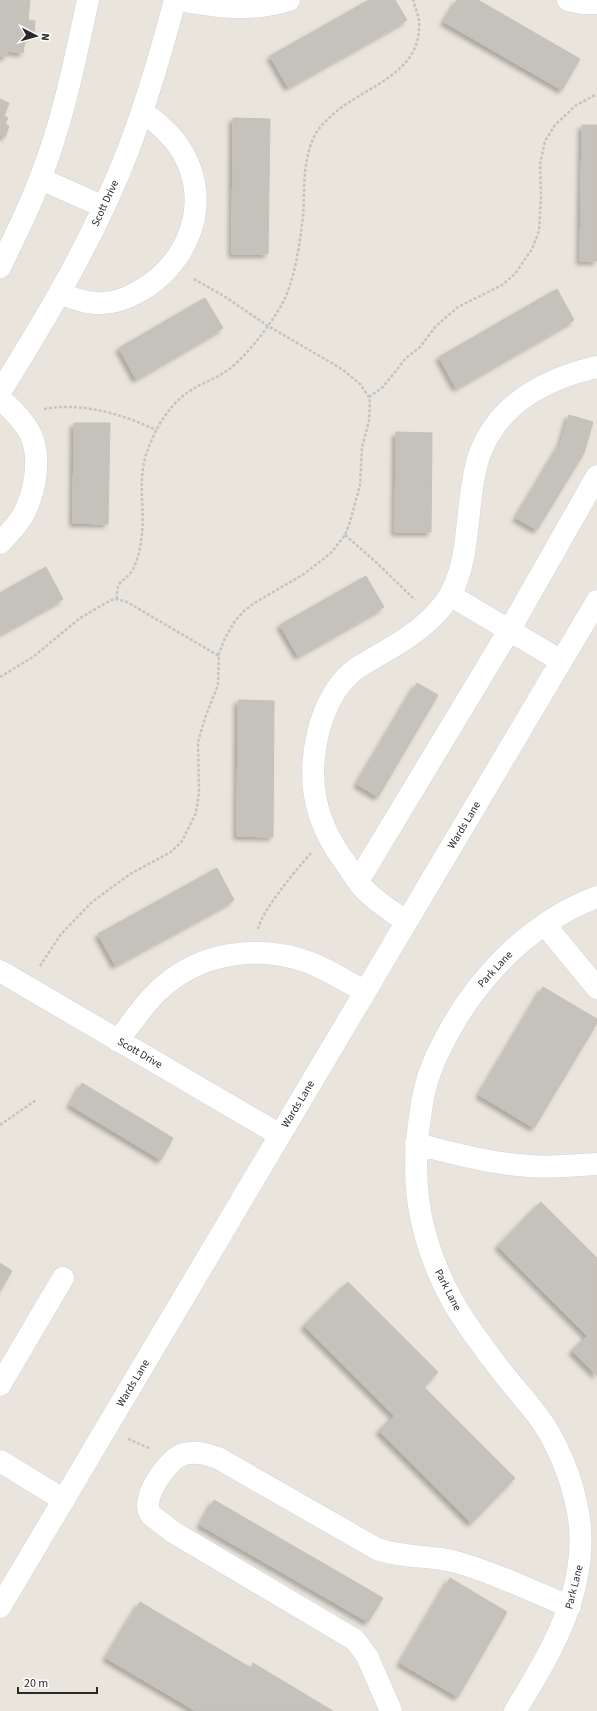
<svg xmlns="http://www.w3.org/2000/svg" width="597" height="1711" font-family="'Source Sans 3',sans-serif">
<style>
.building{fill:#c5c2bb;stroke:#c5c1b6;filter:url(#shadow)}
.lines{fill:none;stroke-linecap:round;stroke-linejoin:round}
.minor-casing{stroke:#d1d3e0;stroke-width:23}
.path{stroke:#c3c3c3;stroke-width:2.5;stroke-dasharray:3 2;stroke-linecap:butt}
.minor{stroke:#fff;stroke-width:22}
.labels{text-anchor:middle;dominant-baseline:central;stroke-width:3;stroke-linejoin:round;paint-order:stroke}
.street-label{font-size:11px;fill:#292929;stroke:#fff}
</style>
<defs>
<filter id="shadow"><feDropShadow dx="-3.5" dy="3.5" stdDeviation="2" flood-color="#0004"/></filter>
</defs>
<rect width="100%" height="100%" fill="#eae5dc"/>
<!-- building -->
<path class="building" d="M0,0H30L28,20L35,21L34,33L30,32L29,39H25L23,53L7,51L6,57L0,56Z
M369,0H395L407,20L288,87L270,56Z
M457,0H478L580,59L562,90L444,22Z
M0,99L9,103L4,116L8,118L5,124L9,126L5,137L0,135Z
M233,118L270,119L268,254H232Z
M582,125H597V261H580Z
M557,289L574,320L456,388L439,357Z
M205,298L223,328L136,379L119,348Z
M569,415L593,422L584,453L537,530L516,518L561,443Z
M74,423H110L108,524L73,523Z
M396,432L432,433L431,532H395Z
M46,567L63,599L0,634V593Z
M366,576L384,607L298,656L280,625Z
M417,683L438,695L378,797L357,784Z
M238,700L274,701L273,837L237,836Z
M217,868L234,900L115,965L98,934Z
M543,987L597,1019V1023L534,1128L479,1095Z
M82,1083L173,1138L161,1160L70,1105Z
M541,1202L597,1258V1376L572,1351L587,1336L498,1246Z
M0,1263L12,1271L0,1291Z
M348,1282L438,1372L424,1387L515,1478L471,1523L379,1431L394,1416L304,1326Z
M214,1500L383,1598L368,1622L200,1525Z
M450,1578L507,1612L458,1697L400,1663Z
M140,1602L251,1668L253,1663L333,1711H196L106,1658Z"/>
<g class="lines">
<!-- minor casing -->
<g class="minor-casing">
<path id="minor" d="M178,0C218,7 250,12 289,0
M568,0L582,3H597
M41,179L104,207
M0,267C14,238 29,209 40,179C63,121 75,60 88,0
M60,293C71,298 83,302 95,303C110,304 126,299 138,292C184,267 209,213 188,163C179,141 161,125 142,111
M0,392C45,320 89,246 121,168C144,113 160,57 175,0
M0,398C11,409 23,419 30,433C42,457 35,494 22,517C16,526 8,535 0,543
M450,595L561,661
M358,881L510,629L597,476
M406,922C393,912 378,903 366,891C359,884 353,874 347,865C316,824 306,784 318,733C324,709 334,687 353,671C360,665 369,661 377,656C404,641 436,621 451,593C464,569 466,540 469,513C471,494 473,474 479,456C498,403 545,379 597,367
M545,925L597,988
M0,971L280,1135
M118,1041C130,1025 142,1007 156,993C197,952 258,943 311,963C330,971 347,982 365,991
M416,1144C453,1153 491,1164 530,1166C552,1168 574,1165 597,1164
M0,1385L63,1278
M0,1461L64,1500
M0,1607L597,601
M391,1711L367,1656L355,1640L173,1532L151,1515C139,1500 166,1462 181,1455C193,1450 206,1454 218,1458L377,1549C403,1558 430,1555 456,1562C495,1573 532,1591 570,1607
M515,1711C552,1652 591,1585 578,1512C572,1479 558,1443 538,1416C525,1399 511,1384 499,1368C478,1340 456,1312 442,1280C417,1226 411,1176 420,1117C422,1101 425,1083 432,1067C437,1053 444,1041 451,1028C483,971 535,920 597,897"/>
</g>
<!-- path -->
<path class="path" d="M369,397L383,387L406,358L420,347L436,326L458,307L502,285L515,274L532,249L539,231L541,197L540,164L545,141L555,125L575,106L597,94
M44,409C82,402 122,414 156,430
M345,535L377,563L415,600
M117,599C116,578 125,583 133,569C137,561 140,551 141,541C146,513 137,484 146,455C154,430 169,403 193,389C204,382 217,378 228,370C246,357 272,323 282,304C295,280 300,243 303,216C305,189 302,160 315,135C319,127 325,122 331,116C363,86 423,75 419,21C418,14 415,7 413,0
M0,677L33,657L80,618L111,600L117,599L127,602L219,656
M258,929C262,910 297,869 311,853
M40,966L61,934L92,902L130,874L171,852L182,841L196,813L199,793L198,742L205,718L218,685L219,653L225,638L235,621L245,610L256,602L304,574L331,553L345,535L350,522L360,485L362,447L369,421L370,403L369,397L360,384L342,369L268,326L224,296L192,278
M0,1125L36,1100
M128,1439L151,1449"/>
<!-- minor -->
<use href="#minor" class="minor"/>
</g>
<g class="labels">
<!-- street labels -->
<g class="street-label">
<text transform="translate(105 203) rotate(-65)">Scott Drive</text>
<text transform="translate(464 825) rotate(-59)">Wards Lane</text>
<text transform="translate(495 969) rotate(-47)">Park Lane</text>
<text transform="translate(140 1053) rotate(30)">Scott Drive</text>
<text transform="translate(298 1104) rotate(-59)">Wards Lane</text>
<text transform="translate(448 1290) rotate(63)">Park Lane</text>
<text transform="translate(133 1383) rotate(-59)">Wards Lane</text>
<text transform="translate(574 1587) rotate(-76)">Park Lane</text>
</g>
</g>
<!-- north arrow -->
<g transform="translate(36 36) rotate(96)" stroke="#ffffff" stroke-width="3" paint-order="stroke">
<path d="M0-3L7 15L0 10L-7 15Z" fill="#292929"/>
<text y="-6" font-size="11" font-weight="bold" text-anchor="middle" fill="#292929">N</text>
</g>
<!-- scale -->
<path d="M18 1687v6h79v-6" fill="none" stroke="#292929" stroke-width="2"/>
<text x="24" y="1687" font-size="12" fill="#292929" stroke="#ffffff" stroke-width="3" paint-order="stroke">20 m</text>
</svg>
